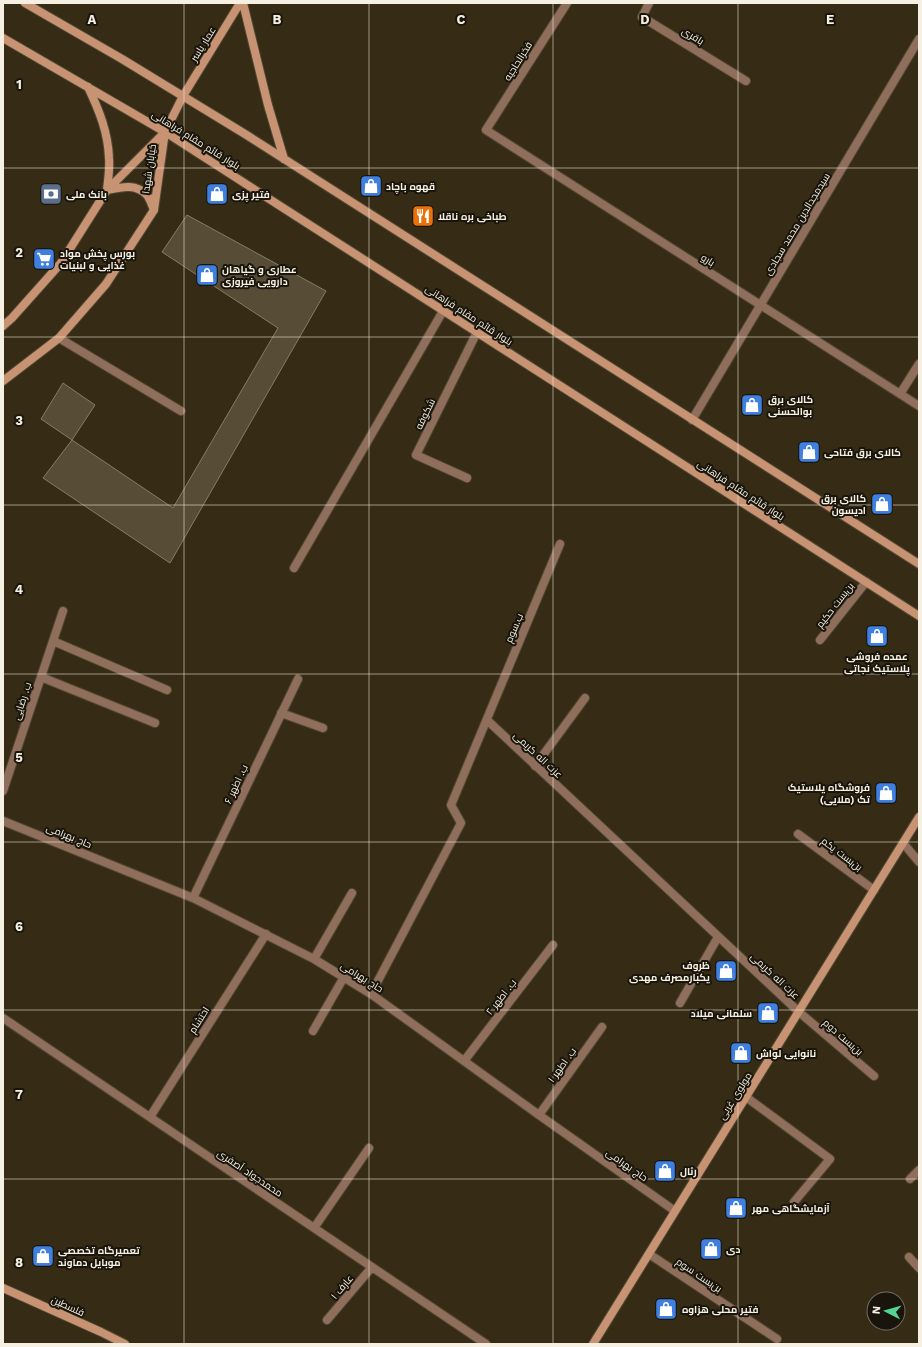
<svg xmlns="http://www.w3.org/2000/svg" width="922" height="1347" font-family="'Work Sans',Cairo,sans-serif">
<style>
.building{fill:#574c35;stroke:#877c63}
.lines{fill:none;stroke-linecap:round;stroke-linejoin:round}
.lane-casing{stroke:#514733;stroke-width:10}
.street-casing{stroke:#514733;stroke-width:10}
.secondary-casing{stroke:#514733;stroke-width:10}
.lane{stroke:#8f6f5b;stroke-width:8}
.street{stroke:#8f6f5b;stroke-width:8}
.secondary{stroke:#c79373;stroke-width:8}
.grid{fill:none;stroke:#f6f0e2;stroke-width:1;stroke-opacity:0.55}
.labels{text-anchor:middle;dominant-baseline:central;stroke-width:4;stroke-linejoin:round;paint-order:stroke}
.street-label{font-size:10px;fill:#f6f0e2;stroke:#1a150c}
.poi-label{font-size:10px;font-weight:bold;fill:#f6f0e2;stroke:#1a150c;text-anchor:start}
.grid-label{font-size:13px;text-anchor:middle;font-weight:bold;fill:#f6f0e2;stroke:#1a150c;stroke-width:4;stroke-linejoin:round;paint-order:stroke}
</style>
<rect width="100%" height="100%" fill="#362c16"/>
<!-- building -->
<path class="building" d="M187,215L326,291L170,563L43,478L72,440L173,508L278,328L162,252Z
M63,383L95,405L72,440L41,419Z"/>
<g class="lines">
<!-- lane casing -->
<g class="lane-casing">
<path id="lane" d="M59,338L181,411
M294,568L443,311"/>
</g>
<!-- street casing -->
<g class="street-casing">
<path id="street" d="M567,3L486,130L919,406
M649,3L642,17L746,81
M900,394L919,364
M692,420L919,39
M467,478L416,455L477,332
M820,640L866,582
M53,641L167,690
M41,677L155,723
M281,713L323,728
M487,720L799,1012L874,1076
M535,766L585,698
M3,791L63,611
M3,821L193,898L314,959L371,994L539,1115L675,1211
M798,834L874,890
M903,843L919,862
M193,898L298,679
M314,959L352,893
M371,994L461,823L451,805L560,544
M680,1003L718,937
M3,1018L486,1344
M313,1031L344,977
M464,1061L553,945
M746,1097L830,1159L794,1202
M539,1115L602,1027
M150,1117L266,934
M910,1179L919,1170
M314,1228L369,1148
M649,1254L777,1339
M909,1257L919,1268
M327,1320L372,1267"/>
</g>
<!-- secondary casing -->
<g class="secondary-casing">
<path id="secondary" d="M25,3L122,59L245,134L919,564
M243,3L268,105L284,159
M3,38L165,132L919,616
M88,87C99,110 108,132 109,158C110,169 108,179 107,190C121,187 136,183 147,195C150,199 152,205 154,210
M3,326L12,318L61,263L107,190L165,132L183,96L240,3
M3,381L59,338L106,284L154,210L165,132
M3,1288L101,1332L125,1344
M593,1344L919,817"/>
</g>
<!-- lane -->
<use href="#lane" class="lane"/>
<!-- street -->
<use href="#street" class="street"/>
<!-- secondary -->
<use href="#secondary" class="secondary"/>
</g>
<!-- grid -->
<path class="grid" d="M184,3V1344M369,3V1344M553,3V1344M738,3V1344M3,168H919M3,337H919M3,505H919M3,674H919M3,842H919M3,1010H919M3,1179H919"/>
<!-- icons -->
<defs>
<g id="shop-square" transform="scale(1.15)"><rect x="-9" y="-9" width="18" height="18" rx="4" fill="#3f7fe0" stroke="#1a150c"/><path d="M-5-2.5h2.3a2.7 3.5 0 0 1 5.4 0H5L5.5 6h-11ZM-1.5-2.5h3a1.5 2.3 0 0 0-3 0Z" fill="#fff"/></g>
<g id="bank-square" transform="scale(1.15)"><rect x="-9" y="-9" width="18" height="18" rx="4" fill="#5c6f8a" stroke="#1a150c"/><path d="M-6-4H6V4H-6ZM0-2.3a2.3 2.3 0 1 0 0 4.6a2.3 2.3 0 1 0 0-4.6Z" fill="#fff"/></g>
<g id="restaurant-square" transform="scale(1.15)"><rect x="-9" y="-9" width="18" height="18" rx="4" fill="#e8710a" stroke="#1a150c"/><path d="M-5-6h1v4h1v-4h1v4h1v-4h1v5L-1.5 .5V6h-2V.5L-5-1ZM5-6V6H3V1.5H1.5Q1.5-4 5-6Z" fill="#fff"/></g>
<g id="supermarket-square" transform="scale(1.15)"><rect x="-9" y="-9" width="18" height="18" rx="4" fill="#3f7fe0" stroke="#1a150c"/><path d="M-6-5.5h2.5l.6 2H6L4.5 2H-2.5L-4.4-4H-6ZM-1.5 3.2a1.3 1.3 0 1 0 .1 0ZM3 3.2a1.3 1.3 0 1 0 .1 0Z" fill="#fff"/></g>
</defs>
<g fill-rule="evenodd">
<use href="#shop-square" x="371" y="186"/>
<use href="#bank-square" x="51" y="194"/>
<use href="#shop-square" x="217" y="194"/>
<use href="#restaurant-square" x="423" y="216"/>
<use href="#supermarket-square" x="44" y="259"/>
<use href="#shop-square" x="207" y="275"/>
<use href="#shop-square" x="752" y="405"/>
<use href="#shop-square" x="809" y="452"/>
<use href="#shop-square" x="882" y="504"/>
<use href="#shop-square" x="877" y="636"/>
<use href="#shop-square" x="886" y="793"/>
<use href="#shop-square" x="726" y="971"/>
<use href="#shop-square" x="768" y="1013"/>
<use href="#shop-square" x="741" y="1053"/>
<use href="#shop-square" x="665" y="1171"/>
<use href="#shop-square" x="736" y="1208"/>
<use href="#shop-square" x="711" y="1249"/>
<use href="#shop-square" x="43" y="1256"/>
<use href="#shop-square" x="666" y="1309"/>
</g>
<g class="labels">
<!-- street labels -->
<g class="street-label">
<text transform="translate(693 36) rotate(32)">باقری</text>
<text transform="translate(203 44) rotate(-58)">عمار یاسر</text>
<text transform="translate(518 61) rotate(-58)">فخرالحاجیه</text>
<text transform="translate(196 140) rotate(32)">بلوار قائم مقام فراهانی</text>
<text transform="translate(149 169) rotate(-82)">خیابان شهدا</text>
<text transform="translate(797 224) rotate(-59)">سیدمجدالدین محمد سجادی</text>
<text transform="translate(708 260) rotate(32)">بارو</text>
<text transform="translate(469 315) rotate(33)">بلوار قائم مقام فراهانی</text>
<text transform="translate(425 414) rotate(-64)">شکوفه</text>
<text transform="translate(741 490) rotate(33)">بلوار قائم مقام فراهانی</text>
<text transform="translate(835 605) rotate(-52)">بن‌بست حکیم</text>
<text transform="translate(514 628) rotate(-67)">ب.سوم</text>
<text transform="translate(22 701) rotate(-72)">ب. رضایی</text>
<text transform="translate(538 755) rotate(43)">عزت اله کریمی</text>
<text transform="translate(236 784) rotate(-65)">ب. اطهر ۶</text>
<text transform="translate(69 836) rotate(22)">حاج بهرامی</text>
<text transform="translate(842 854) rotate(37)">بن‌بست یکم</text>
<text transform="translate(775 976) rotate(43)">عزت اله کریمی</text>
<text transform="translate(362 977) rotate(32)">حاج بهرامی</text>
<text transform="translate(501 997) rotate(-52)">ب. اطهر ۲</text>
<text transform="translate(199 1020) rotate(-58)">احتشام</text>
<text transform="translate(843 1037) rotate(41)">بن‌بست دوم</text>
<text transform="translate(562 1065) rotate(-54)">ب. اطهر ۱</text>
<text transform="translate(735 1096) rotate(-58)">مولوی غربی</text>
<text transform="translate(627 1165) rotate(35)">حاج بهرامی</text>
<text transform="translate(250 1173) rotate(34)">محمدجواد آصفری</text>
<text transform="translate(699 1275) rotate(34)">بن‌بست سوم</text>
<text transform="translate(342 1287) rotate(-50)">عارف ۱</text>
<text transform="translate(68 1306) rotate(24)">فلسطین</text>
</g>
<!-- poi labels -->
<g class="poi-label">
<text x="386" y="186">قهوه باچاد</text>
<text x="66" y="194">بانک ملی</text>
<text x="232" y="194">فتیر پزی</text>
<text x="438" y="216">طباخی بره ناقلا</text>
<text x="60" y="253">بورس پخش مواد<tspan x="60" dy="12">غذایی و لبنیات</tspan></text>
<text x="222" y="269">عطاری و گیاهان<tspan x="222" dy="12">دارویی فیروزی</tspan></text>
<text x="768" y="399">کالای برق<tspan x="768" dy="12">بوالحسنی</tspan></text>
<text x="824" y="452">کالای برق فتاحی</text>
<text x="866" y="498" text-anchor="end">کالای برق<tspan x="866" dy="12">ادیسون</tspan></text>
<text x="877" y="656" text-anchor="middle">عمده فروشی<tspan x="877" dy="12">پلاستیک نجاتی</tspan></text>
<text x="870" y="787" text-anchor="end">فروشگاه پلاستیک<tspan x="870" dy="12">تک (ملایی)</tspan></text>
<text x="710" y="965" text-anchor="end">ظروف<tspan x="710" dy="12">یکبارمصرف مهدی</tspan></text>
<text x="752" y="1013" text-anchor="end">سلمانی میلاد</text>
<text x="756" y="1053">نانوایی لواش</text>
<text x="680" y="1171">رئال</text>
<text x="752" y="1208">آزمایشگاهی مهر</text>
<text x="726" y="1249">دی</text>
<text x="58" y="1250">تعمیرگاه تخصصی<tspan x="58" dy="12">موبایل دماوند</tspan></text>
<text x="682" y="1309">فتیر محلی هزاوه</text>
</g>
</g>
<g class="grid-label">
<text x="92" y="24">A</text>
<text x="277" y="24">B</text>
<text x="461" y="24">C</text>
<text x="645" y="24">D</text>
<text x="830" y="24">E</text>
<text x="19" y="89">1</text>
<text x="19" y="257">2</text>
<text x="19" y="425">3</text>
<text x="19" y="594">4</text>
<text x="19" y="762">5</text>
<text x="19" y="931">6</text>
<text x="19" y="1099">7</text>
<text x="19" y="1267">8</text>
</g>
<!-- border -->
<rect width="922" height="1347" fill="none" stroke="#f6f0e2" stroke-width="8"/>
<!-- north arrow -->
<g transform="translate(886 1311) rotate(276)"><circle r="19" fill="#1a150c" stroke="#726d62"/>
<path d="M0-3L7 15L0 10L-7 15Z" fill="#54d395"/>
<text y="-6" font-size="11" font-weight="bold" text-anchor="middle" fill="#f6f0e2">N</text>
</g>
</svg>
